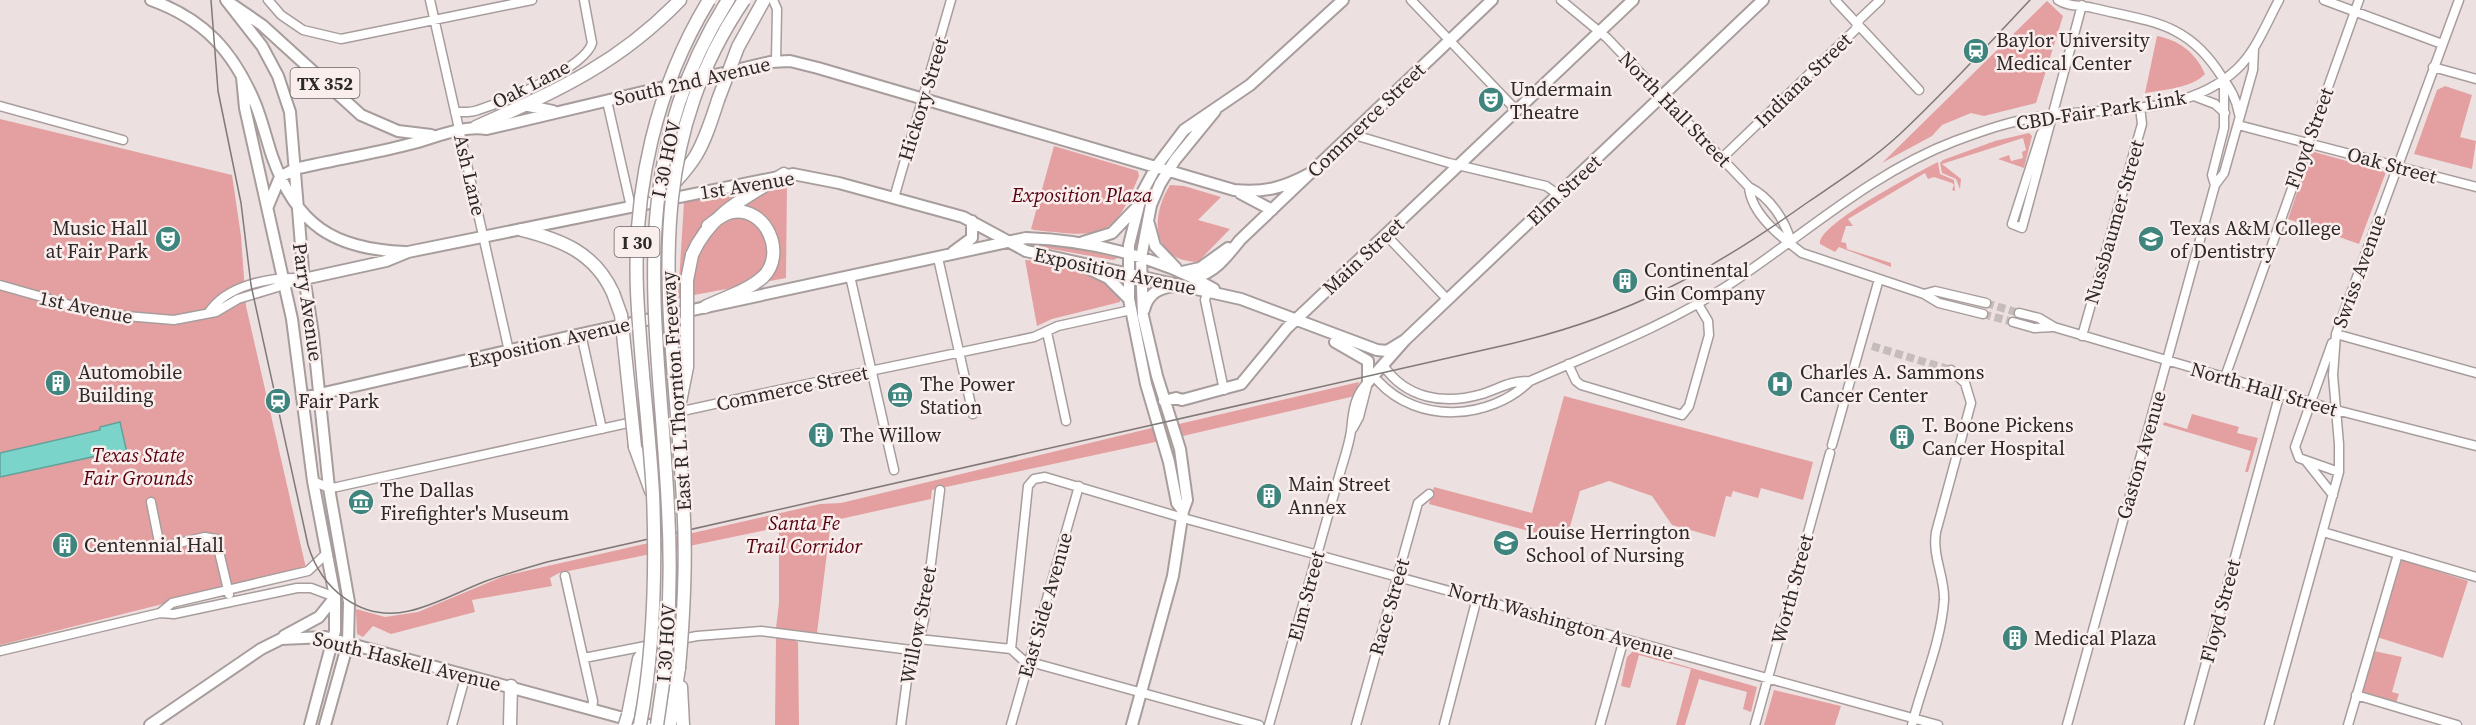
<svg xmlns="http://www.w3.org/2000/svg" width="2476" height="725" font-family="'Source Serif 4',serif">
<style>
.green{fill:#e4a0a0}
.water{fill:#7ad4ca;stroke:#63a19a;stroke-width:1.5}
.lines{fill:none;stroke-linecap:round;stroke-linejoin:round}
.minor-tunnel{stroke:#c6bcbb;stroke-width:8;stroke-dasharray:8 4;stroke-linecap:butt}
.minor-casing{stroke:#a89d9d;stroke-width:11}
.major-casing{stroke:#a89d9d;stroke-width:14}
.highway-casing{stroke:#a89d9d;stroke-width:15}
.minor{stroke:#fff;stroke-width:8}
.major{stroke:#fff;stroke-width:10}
.highway{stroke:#fff;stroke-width:12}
.tram{stroke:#807978;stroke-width:1.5}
.highway-bridge-casing{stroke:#a89d9d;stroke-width:15;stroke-linecap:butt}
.highway-bridge{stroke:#fff;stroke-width:12}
.labels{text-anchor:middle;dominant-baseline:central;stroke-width:5;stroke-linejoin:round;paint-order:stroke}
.shield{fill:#faeeed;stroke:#6a6464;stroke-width:1.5}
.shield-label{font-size:18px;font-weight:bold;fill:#2d2929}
.poi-label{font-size:20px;fill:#2d2929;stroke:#faeeed;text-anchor:start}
.street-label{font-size:20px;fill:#2d2929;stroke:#faeeed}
.park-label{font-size:20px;font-style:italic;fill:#570010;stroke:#faeeed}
</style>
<rect width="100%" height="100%" fill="#ece1e0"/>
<!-- green -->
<path class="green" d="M2047,1L2063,16L2036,103L1984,116L1971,113L1942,125L1932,136L1882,163Z
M2157,36C2179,40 2196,53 2205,74C2192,88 2163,90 2145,93Z
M2445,86L2472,95L2460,137L2476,141L2472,169L2414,154L2437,90Z
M0,119L232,175L241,236L246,306L306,568L0,645Z
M2029,133L2032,136L2024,168L1998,159L2009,155L2011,161L2023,158L2022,152L2026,150L2023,138L1942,164L1961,179L1960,189L1956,179L1942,173L1940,163L1943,160L1995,141Z
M1054,146L1138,171L1139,176C1120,219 1115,238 1063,233C1053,231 1040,232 1031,229Z
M2311,151L2386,172L2359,244L2288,219Z
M1938,162L1940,174L1954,180L1955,191L1952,190L1954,185L1952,183L1934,177L1928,179L1925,173L1848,219L1853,226H1846L1841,242L1846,243L1847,249L1891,263V267L1839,247L1835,252L1820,244C1817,224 1919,172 1938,162Z
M787,182L786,278L678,298L684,202Z
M1170,185L1184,186L1221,197L1198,220L1230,229L1198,262C1151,261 1150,217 1170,185Z
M1024,244L1078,248L1118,258L1113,260Z
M1025,260C1062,262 1093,269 1120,296V302L1052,319L1037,326Z
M1359,382L1355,396L1183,436L932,490L931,499L831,521L817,633L795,632V641L798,642L799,725H775L776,636L786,639V632L776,628L779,603V532L776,528L559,573L550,578L552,586L472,600L475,612L391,634L373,626L363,637L357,634L356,609L385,617L418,612L504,576L820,504L841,503L1156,427L1157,432L1179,427V424Z
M1564,396L1813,462L1803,500L1761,488L1758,498L1733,491L1731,497L1726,496L1715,537L1672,525L1652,496L1609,481L1580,491L1566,541L1429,504L1434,487L1532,513Z
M2192,414L2239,427L2237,433L2258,438L2248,472H2245L2251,451L2163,425L2164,422L2187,429Z
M2402,560L2468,581L2443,658L2377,637Z
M1633,651L1757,687L1751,712L1743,709L1747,692L1699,679L1685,725H1676L1691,669L1639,655L1630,688L1621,686L1627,657Z
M2374,651L2402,657L2392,692L2399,694L2396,703L2360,693Z
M1774,690L1841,706L1835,725H1764Z"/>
<!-- water -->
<path class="water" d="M120,422L127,453L107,457L106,454L0,477V453L100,430V427Z"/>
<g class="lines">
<!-- minor-tunnel -->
<path class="minor-tunnel" d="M1986,303L2019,313
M1983,314L2013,322
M1872,346L1951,370"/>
<!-- minor casing -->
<g class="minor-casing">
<path id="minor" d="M268,0L281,15L303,30L341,39L532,0
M430,0L509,351
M773,0L777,9L776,61
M1411,0L1517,111
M1561,0L1607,38L1749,187C1770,197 1785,220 1791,242
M1835,0L1919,90
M2058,0C2068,7 2081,5 2093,8C2152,22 2188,22 2222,77C2231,90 2236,98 2239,114
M2324,0L2442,44
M2433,67L2476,79
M2194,96L2215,104L2225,113
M607,101L631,207
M0,106L123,140
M455,112C462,112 471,113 478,110C503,102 585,68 592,43L584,0
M2050,122L2041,134L2012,224L2022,228L2082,5
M2238,125L2476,187
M1351,134L1449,163L1546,186L1559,195
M1722,158L1855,30L1860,19L1880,0
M2215,185L2212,175L2224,128V80
M1749,187C1751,214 1782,238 1802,253L1924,294L1939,303L1983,314
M894,198L951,0
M1386,235L1448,300
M938,258L973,414
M850,276L894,470
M0,285L102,314L174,320L216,312L238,299L304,279
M1209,287L1205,300L1224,390
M1924,294L1935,291L1986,303
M209,312C227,285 270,277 300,278
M2019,313L2039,318L2054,327L2336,410L2476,446
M2013,322L2034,328L2053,327
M1047,332L1066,421
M581,334L602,429
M2336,334L2476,373
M2082,336L2142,124L2140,107
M2332,343L2295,447L2299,458L2339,472
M1568,364L1576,381L1581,385L1682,415L1689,406L1709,335L1708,321L1698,304
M1383,365C1406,399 1444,405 1482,394C1501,388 1509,381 1530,381
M2225,377L2359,0
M1378,381C1418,425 1490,420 1530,381C1598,351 1668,325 1730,284C1804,235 1871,173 1955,141C1980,132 2007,122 2033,118C2100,105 2183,120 2237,69C2256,51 2266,24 2279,0
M1353,428L1359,417L1368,382
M1832,445L1879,279
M2306,461L2333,495
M313,481L329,488L337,487L783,389L1034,337L1058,326L1131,310
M151,502L160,547L205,537L216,539L229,594
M2323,532L2476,577
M565,576L593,701L592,709
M160,613L172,603L308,571L327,553
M919,639L1011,649L1023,660L1259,725
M1011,649L1028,486L1034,479L1045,477L1183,518L1938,725
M0,651L160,613L174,614L297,588H311L335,597
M584,658L697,636L761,631L911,650
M2356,695L2457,725
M452,725L466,674
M901,725L911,650L919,639L924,620L940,490
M1011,725L1079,486
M1269,725L1340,473C1344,459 1349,445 1351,431C1353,412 1354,396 1368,382
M1356,725L1418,503L1429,494
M1444,725L1477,598
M1600,725L1624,639
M1755,725L1830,453
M1912,725C1922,684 1941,643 1944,600C1945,577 1932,557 1936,532L1971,403L1965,383L1951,370
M2067,725L2215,185L2224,173L2253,70L2254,48
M2189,725L2280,393
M2269,725L2339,472V444L2333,375L2336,334L2459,0
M2348,725L2398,554"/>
</g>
<!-- major casing -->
<g class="major-casing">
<path id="major" d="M151,0C204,19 233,51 255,103C262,120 266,138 272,156C296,225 333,249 405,252
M226,0L262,46L278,76L290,112L303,270L313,334L329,488L349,602L348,643L325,725
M233,5L262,25L361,115L398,131L431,135
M242,77L245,108L292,319L313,481L335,597V631L310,725
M524,105L553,111
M1240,193L1272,210
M268,206L280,177L295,169C333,160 372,154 410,144C435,138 460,125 487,129L770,62L790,61L818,68L1234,190C1264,193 1283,188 1309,174
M1149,224L1155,246L1176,268
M1083,242L1112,233L1136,208
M953,252L972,238V221
M1085,267L1108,278L1129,299
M1182,272L1200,268L1228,248
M1194,278C1216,272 1227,256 1240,240L1492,0
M304,279L386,261L408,252L793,174L839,183L963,217L1026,251L1241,299L1377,350L1387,351L1405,340
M1144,310C1148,294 1158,288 1174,286
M1335,342L1368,361V382
M1368,382L1405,340L1763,0
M302,398L581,334L1026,238C1090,240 1159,257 1214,289
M1164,401L1176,398L1182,400L1241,384L1287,328L1633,0
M1183,511L1177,503L1169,462L1146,384L1129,299V245L1142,193L1156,167L1184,130L1250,85L1343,0
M284,636L319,617L335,597
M150,725L261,649L281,639L325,637L649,725
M1132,725L1173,576L1183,511L1187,500L1180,449L1157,376L1143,316L1141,258L1151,205L1160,184L1175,160L1215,111"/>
</g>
<!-- highway casing -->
<g class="highway-casing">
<path id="highway" d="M476,127C556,91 617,65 680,0
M657,201C696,162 701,153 718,100
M522,230C562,240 595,253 613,293
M692,255C710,213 747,197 784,174
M705,307C723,298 748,291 763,277C787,254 766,206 732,212C722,214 715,221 708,226
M635,447L651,491
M681,687L683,725
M628,715L639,659L650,644
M510,725L511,686
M670,725L679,668"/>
</g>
<!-- minor -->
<use href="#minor" class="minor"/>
<!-- major -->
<use href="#major" class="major"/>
<!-- highway -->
<use href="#highway" class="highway"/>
<!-- tram -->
<path class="tram" d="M211,0L218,91L241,203L251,285L308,545C321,589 361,622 409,611C436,605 460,591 486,581C506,574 526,568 547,562L1510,344C1629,316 1710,272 1808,202C1839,181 1872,160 1900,134C1945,92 1988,45 2030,0"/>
<!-- highway-bridge casing -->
<g class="highway-bridge-casing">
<path id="highway-bridge" d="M718,100L738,47L764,0
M613,293L621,315L635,447
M680,402L687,367V280L692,255
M679,668C684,612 687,557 683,501C674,320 634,162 744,0
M625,725L628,715
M640,725C654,651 656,570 653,494C649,426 640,359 637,291C633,189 656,87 709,0
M657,725C669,653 672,580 668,508C659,321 621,170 728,0"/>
</g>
<!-- highway-bridge -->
<use href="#highway-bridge" class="highway-bridge"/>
</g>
<!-- icons -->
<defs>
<g id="station-disc" transform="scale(1.35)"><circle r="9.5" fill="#3f857e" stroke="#faeeed"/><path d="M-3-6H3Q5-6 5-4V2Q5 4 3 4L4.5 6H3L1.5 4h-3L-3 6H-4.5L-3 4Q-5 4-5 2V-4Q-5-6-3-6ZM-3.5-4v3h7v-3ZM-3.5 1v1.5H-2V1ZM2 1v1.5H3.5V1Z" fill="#fff"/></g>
<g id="theatre-disc" transform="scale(1.35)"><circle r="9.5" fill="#3f857e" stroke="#faeeed"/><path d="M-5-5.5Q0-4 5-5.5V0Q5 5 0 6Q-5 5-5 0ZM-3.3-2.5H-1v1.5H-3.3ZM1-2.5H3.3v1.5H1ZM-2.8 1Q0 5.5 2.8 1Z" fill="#fff"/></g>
<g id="university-disc" transform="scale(1.35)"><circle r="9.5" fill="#3f857e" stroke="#faeeed"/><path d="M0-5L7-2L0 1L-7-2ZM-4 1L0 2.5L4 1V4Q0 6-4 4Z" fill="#fff"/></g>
<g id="building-disc" transform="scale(1.35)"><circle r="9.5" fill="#3f857e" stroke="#faeeed"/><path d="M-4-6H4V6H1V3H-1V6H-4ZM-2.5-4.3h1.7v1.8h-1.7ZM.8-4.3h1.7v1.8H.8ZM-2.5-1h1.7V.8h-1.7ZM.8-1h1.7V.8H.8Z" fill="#fff"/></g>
<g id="hospital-disc" transform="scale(1.35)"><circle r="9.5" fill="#3f857e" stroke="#faeeed"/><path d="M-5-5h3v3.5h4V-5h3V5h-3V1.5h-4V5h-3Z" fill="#fff"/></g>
<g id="museum-disc" transform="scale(1.35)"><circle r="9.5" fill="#3f857e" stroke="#faeeed"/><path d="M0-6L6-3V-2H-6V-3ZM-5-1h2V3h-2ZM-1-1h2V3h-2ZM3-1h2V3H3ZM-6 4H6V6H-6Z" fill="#fff"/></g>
</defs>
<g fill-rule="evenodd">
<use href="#station-disc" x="1976" y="51"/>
<use href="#theatre-disc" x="1491" y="100"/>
<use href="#theatre-disc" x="168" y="239"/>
<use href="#university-disc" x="2151" y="239"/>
<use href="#building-disc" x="1625" y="281"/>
<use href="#building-disc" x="58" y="383"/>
<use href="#hospital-disc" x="1780" y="384"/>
<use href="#museum-disc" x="900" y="395"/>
<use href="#station-disc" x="278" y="401"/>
<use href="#building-disc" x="821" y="435"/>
<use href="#building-disc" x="1902" y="437"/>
<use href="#building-disc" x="1269" y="496"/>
<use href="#museum-disc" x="361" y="502"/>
<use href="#university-disc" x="1506" y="543"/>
<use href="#building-disc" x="65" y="545"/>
<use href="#building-disc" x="2015" y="638"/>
</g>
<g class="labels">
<!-- shield labels -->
<g class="shield">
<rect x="290.5" y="68" width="69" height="30" rx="4.5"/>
<rect x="614.5" y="227" width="45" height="30" rx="4.5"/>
</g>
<g class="shield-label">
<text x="325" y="83">TX 352</text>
<text x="637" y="242">I 30</text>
</g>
<!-- poi labels -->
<g class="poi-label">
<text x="1996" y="40">Baylor University<tspan x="1996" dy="23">Medical Center</tspan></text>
<text x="1510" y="89">Undermain<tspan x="1510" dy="23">Theatre</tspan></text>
<text x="148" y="228" text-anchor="end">Music Hall<tspan x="148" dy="23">at Fair Park</tspan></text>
<text x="2170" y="228">Texas A&amp;M College<tspan x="2170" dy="23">of Dentistry</tspan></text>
<text x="1644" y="270">Continental<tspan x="1644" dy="23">Gin Company</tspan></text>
<text x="78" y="372">Automobile<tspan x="78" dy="23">Building</tspan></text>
<text x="1800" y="372">Charles A. Sammons<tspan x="1800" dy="23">Cancer Center</tspan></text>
<text x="920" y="384">The Power<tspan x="920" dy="23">Station</tspan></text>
<text x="298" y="401">Fair Park</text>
<text x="1922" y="425">T. Boone Pickens<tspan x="1922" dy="23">Cancer Hospital</tspan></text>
<text x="840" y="435">The Willow</text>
<text x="1288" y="484">Main Street<tspan x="1288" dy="23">Annex</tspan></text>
<text x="380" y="490">The Dallas<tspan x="380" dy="23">Firefighter's Museum</tspan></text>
<text x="1526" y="532">Louise Herrington<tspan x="1526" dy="23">School of Nursing</tspan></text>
<text x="84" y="545">Centennial Hall</text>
<text x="2034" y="638">Medical Plaza</text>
</g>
<!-- street labels -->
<g class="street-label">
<text transform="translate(1803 80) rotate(-44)">Indiana Street</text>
<text transform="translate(692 81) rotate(-13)">South 2nd Avenue</text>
<text transform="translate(531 84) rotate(-27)">Oak Lane</text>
<text transform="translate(923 99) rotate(-73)">Hickory Street</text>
<text transform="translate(1675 109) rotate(46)">North Hall Street</text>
<text transform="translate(2101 110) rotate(-9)">CBD-Fair Park Link</text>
<text transform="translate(1366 120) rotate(-44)">Commerce Street</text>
<text transform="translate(2309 138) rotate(-70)">Floyd Street</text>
<text transform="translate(666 159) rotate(-78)">I 30 HOV</text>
<text transform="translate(2392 165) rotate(15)">Oak Street</text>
<text transform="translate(470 175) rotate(77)">Ash Lane</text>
<text transform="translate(747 185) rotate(-9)">1st Avenue</text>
<text transform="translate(1564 190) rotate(-43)">Elm Street</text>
<text transform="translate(2114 222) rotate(-74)">Nussbaumer Street</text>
<text transform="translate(1363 256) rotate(-43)">Main Street</text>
<text transform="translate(1115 271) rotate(12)">Exposition Avenue</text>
<text transform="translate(2359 271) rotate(-70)">Swiss Avenue</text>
<text transform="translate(308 302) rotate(82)">Parry Avenue</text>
<text transform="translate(86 307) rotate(12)">1st Avenue</text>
<text transform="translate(549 342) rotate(-13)">Exposition Avenue</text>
<text transform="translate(792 388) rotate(-12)">Commerce Street</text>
<text transform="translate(2264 389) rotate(16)">North Hall Street</text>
<text transform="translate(676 391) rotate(-94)">East R L Thornton Freeway</text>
<text transform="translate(2141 455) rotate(-74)">Gaston Avenue</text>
<text transform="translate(1792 589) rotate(-75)">Worth Street</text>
<text transform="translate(1306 596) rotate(-75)">Elm Street</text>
<text transform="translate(1045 605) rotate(-74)">East Side Avenue</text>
<text transform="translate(1389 607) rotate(-74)">Race Street</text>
<text transform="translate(2220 611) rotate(-75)">Floyd Street</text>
<text transform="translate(1561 621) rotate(16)">North Washington Avenue</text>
<text transform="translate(918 625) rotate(-79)">Willow Street</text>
<text transform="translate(666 643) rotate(-86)">I 30 HOV</text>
<text transform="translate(407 661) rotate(14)">South Haskell Avenue</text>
</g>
<!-- park labels -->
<g class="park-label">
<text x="1082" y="195">Exposition Plaza</text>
<text x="138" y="455">Texas State<tspan x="138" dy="23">Fair Grounds</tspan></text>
<text x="804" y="523">Santa Fe<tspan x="804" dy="23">Trail Corridor</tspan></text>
</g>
</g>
</svg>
